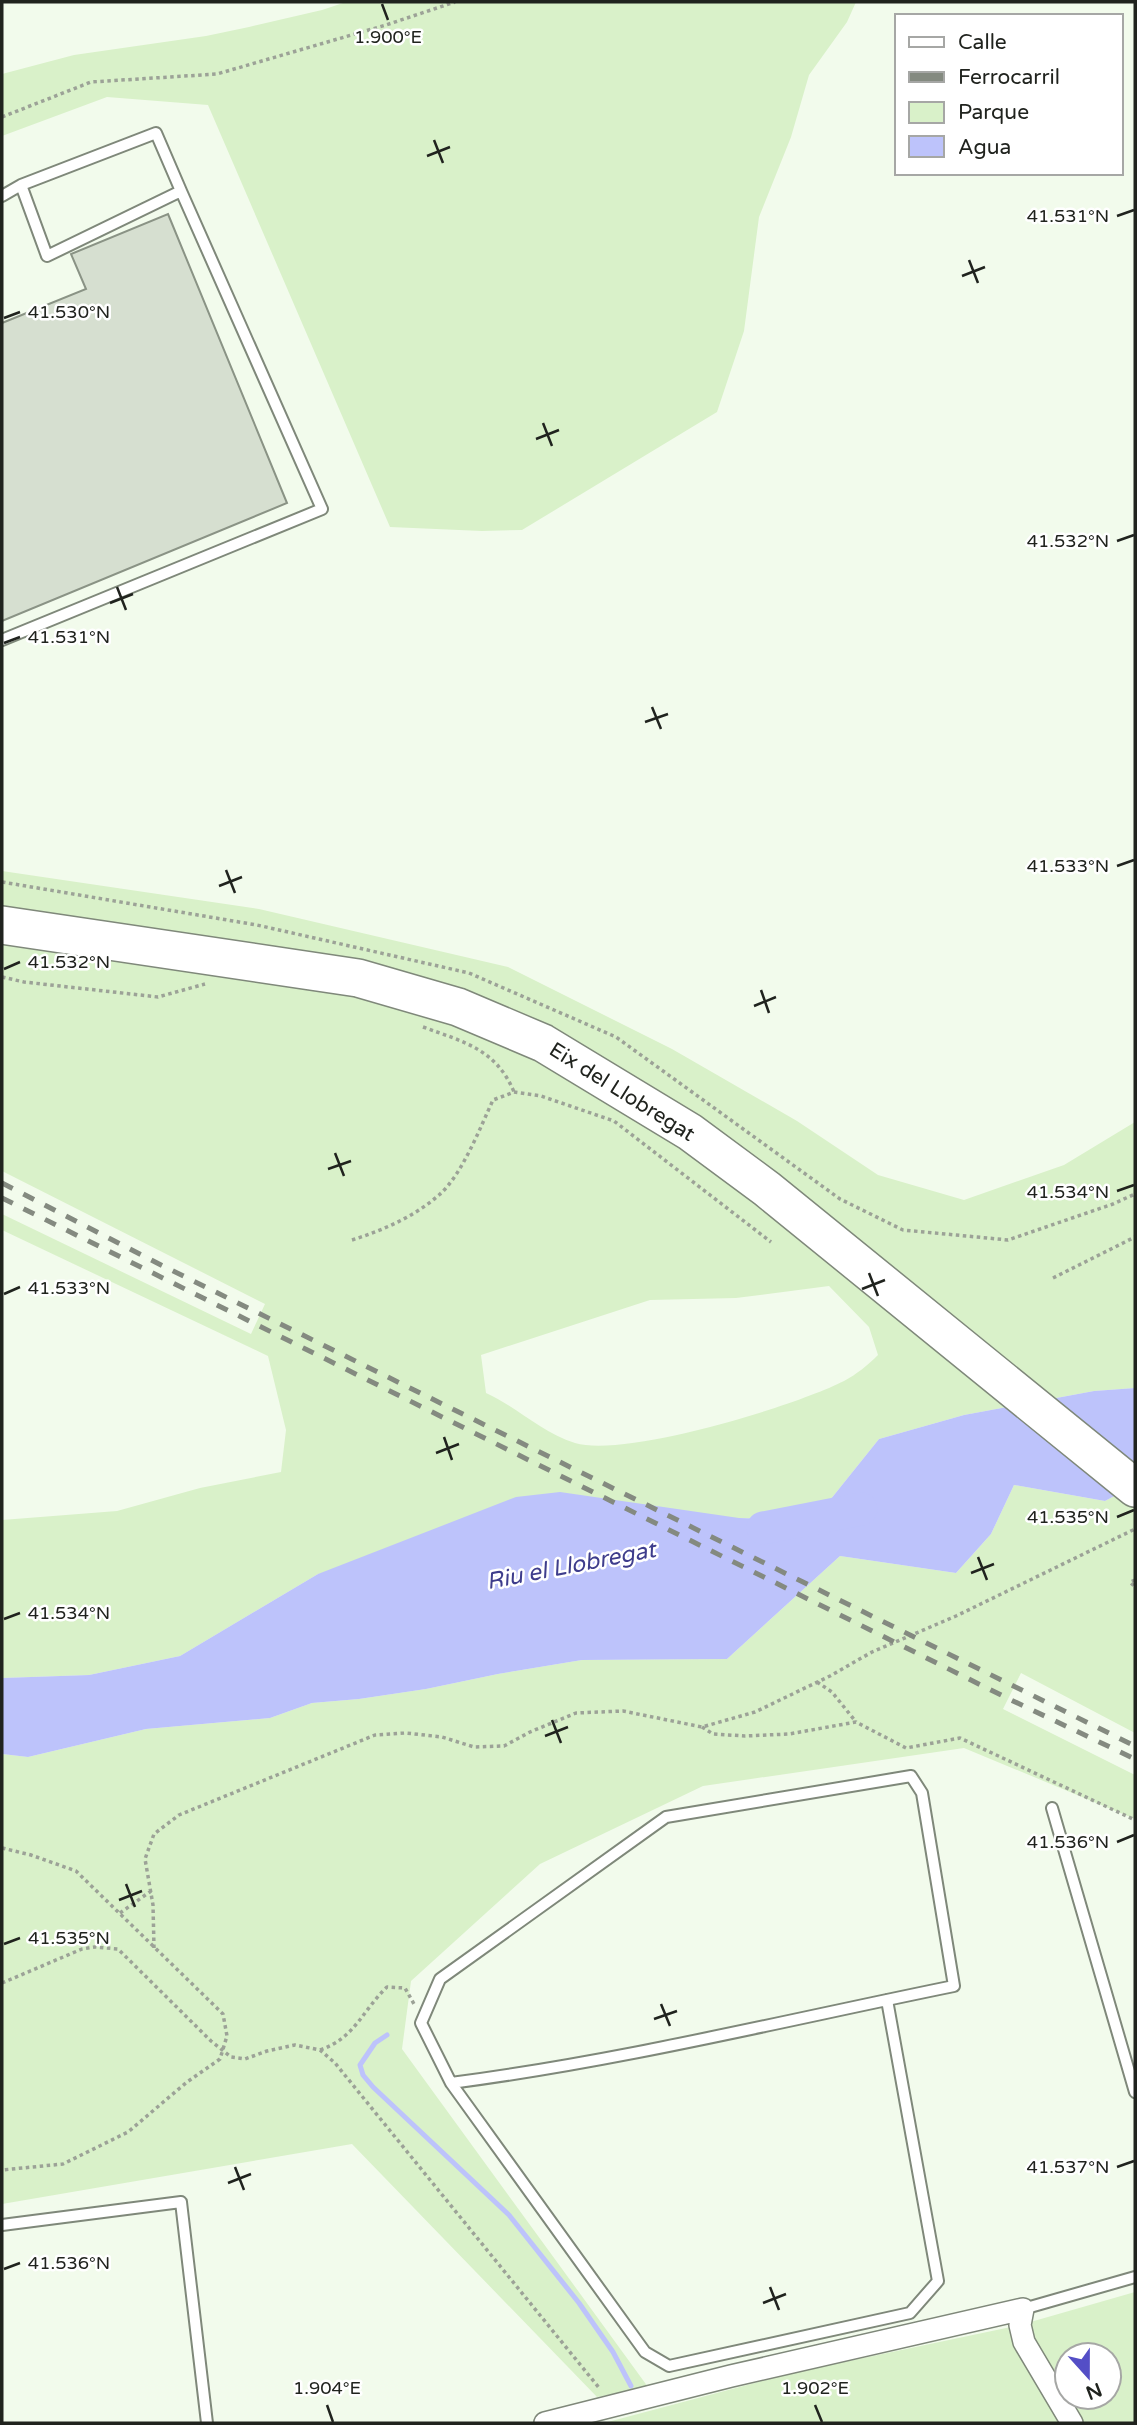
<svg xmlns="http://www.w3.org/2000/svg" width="1137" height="2425" font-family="'Varela Round',sans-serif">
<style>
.green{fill:#d9f1c9;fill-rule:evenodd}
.water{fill:#bdc3fb}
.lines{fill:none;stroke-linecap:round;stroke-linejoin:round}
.stream{stroke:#bdc3fb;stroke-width:5}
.river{stroke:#bdc3fb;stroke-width:33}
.building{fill:#d6dfd0;stroke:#8a9385;stroke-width:2}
.service-casing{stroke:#7f887a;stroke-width:14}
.minor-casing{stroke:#7f887a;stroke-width:24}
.trunk-casing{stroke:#7f887a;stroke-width:40}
.path{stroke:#9ca297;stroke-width:3.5;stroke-dasharray:3.5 3.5;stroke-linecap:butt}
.service{stroke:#fff;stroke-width:10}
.minor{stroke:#fff;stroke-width:21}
.trunk{stroke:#fff;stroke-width:37}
.rail{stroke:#848a80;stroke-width:5;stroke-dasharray:12 12;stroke-linecap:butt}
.ticks{fill:none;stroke:#20231e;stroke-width:2.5}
.labels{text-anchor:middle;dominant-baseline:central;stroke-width:5;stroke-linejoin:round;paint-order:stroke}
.street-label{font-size:21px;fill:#20231e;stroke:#fff}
.water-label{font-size:23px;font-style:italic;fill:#3e3d8c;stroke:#fff}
.ticks-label{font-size:18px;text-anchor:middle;fill:#20231e;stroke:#fff;stroke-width:5;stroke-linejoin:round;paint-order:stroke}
</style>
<rect width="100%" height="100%" fill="#f2fbec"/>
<!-- green -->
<path class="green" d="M346,2H856L847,22L809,75L791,137L759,217L744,331L717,412L522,530L482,531L390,527L208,105L107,97L2,136V74L74,55L206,36L249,27L322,10Z
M2,871L259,909L508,967L672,1049L797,1121L878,1175L964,1200L1064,1165L1135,1122V1388L1094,1391L964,1415L879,1439L814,1520L739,1518L318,1574L180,1656L89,1675L2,1678V1520L117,1511L200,1488L281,1472L286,1430L268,1356L2,1230V1214L251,1334L265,1304L2,1171ZM829,1286L869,1327L878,1355C868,1365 857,1374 844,1381C795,1406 626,1458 575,1443C542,1433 517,1407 486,1393L481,1355L650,1300L736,1298Z
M1014,1485L1105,1501L1135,1485V1733L1021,1673L1003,1709L1135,1775V1819L964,1748L703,1786L540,1864L411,1981L402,2049L648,2387L597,2397L352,2144L2,2204V1754L28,1757L146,1729L270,1718L312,1703L359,1699L426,1689L498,1674L582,1660L727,1659L840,1556L956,1573L991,1534Z
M1135,2292V2423H604L792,2373L1020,2325ZM1067,2355H1109V2397H1067Z"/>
<!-- water -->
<path class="water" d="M1135,1388V1485L1105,1501L1014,1485L991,1534L956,1573L840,1556L727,1659L582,1660L498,1674L426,1689L359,1699L312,1703L270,1718L146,1729L28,1757L2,1754V1678L89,1675L180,1656L318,1574L516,1497L560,1492L739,1518L814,1520L879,1439L964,1415L1094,1391Z"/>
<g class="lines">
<!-- stream -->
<path class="stream" d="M387,2035L375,2043L360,2065L363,2075L373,2087L509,2215L579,2303L613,2352L631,2386"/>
<!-- river -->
<path class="river" d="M763,1528L861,1509"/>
</g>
<!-- building -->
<path class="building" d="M168,214L287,503L2,621V323L86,289L71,254Z"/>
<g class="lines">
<!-- service casing -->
<g class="service-casing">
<path id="service" d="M2,196L21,185L156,133L181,191L47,256L21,185
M2,640L322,509L181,191
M1052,1808L1135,2092
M451,2083C620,2061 787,2020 954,1986L922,1793L911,1776L666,1817L440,1979L421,2023L451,2083L645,2352L669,2366L910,2313L938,2281L887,2000
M2,2225L181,2202L207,2423
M1023,2309L1135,2277"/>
</g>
<!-- minor casing -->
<g class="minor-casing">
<path id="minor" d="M545,2423L731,2376L1023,2309L1020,2325L1024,2342L1072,2423"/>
</g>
<!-- trunk casing -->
<g class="trunk-casing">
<path id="trunk" d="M2,925L358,978L458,1007L543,1043L690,1132L767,1189L1135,1488"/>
</g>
<!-- path -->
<path class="path" d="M2,117L91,82L217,74L386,25L455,2
M2,882L257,925L469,973L616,1037L840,1199L903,1230L1008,1240L1113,1204L1135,1194
M2,977L24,982L158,997L205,984
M423,1027C464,1042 496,1049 514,1092
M352,1240C383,1230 414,1217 439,1195C462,1175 480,1128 493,1100L514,1092L541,1096L614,1121L771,1242
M1053,1278L1135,1237
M1135,1580L1130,1582L1135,1587
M817,1682L832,1692L856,1722
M702,1727L713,1734L745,1736L789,1734L856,1722L906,1748L960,1738L1135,1820
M2,1848L31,1855L76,1871L223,2014L227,2036L220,2059L187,2082L128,2132L63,2164L2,2170
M120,1913L151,1891
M154,1948L153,1905L145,1859L154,1834L179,1815L375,1735L406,1733L442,1737L474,1747L504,1746L530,1732L576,1713L623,1711L702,1727L755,1712L830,1676L872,1652L956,1616L1135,1529
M2,1983L82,1949L95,1947L118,1949L211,2041L231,2057L245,2059L267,2051L295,2045L320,2050L335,2063L600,2389
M320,2050C355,2038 362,2011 387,1987L405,1988L414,2004"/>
<!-- service -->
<use href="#service" class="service"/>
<!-- minor -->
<use href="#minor" class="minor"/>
<!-- trunk -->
<use href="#trunk" class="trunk"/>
<!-- rail -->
<path class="rail" d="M2,1183L161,1265L1135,1746
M2,1198L1009,1699L1135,1759"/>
</g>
<!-- ticks -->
<path class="ticks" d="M382,4L388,20M434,140L443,163M427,156L450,147M1117,216L1134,210M969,260L978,283M962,276L985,267M4,318L20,312M543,423L552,446M536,439L559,430M1117,541L1134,535M117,587L126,610M110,603L133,594M4,643L20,637M652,707L661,729M645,722L668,714M1117,866L1134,860M226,870L235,893M219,886L242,877M4,969L20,962M761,990L769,1013M754,1006L776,997M335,1153L344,1176M328,1169L351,1161M1117,1191L1134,1185M869,1273L878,1296M862,1289L885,1280M4,1294L20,1287M444,1437L452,1460M436,1453L459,1444M1117,1517L1134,1510M978,1557L987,1580M971,1573L994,1564M4,1619L20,1613M552,1720L561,1743M545,1736L568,1727M1117,1842L1134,1835M126,1884L135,1907M119,1900L142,1891M4,1944L20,1938M661,2004L670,2026M654,2019L677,2011M235,2167L244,2190M1117,2167L1134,2161M228,2183L251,2174M4,2269L20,2263M770,2287L779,2310M763,2303L786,2294M327,2405L333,2422M815,2405L822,2422"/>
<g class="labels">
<!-- street labels -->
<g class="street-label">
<text transform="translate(622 1092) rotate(32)">Eix del Llobregat</text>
</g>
<!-- water labels -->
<g class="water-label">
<text transform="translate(571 1566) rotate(-11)">Riu el Llobregat</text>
</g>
</g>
<g class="ticks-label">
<text x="388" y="43">1.900°E</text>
<text x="1068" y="222">41.531°N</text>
<text x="69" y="318">41.530°N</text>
<text x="1068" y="547">41.532°N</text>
<text x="69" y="643">41.531°N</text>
<text x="1068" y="872">41.533°N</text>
<text x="69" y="968">41.532°N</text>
<text x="1068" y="1198">41.534°N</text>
<text x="69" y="1294">41.533°N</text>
<text x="1068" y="1523">41.535°N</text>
<text x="69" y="1619">41.534°N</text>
<text x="1068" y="1848">41.536°N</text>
<text x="69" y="1944">41.535°N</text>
<text x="1068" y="2173">41.537°N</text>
<text x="69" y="2269">41.536°N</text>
<text x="327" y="2394">1.904°E</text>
<text x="815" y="2394">1.902°E</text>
</g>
<!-- border -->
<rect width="1137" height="2425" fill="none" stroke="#20231e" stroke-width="7"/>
<!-- legend -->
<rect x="895" y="14" width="228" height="161" fill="#ffffff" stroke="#a6a7a5" stroke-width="2"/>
<rect x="909" y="37" width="35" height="10" fill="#ffffff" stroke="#a6a7a5" stroke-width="2"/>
<text x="958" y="49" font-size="21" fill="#20231e">Calle</text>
<rect x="909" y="72" width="35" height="10" fill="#848a80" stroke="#a6a7a5" stroke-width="2"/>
<text x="958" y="84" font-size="21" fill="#20231e">Ferrocarril</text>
<rect x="909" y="102" width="35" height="21" fill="#d9f1c9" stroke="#a6a7a5" stroke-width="2"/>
<text x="958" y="119" font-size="21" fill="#20231e">Parque</text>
<rect x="909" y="136" width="35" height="21" fill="#bdc3fb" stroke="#a6a7a5" stroke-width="2"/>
<text x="958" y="154" font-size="21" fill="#20231e">Agua</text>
<!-- north arrow -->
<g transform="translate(1088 2376) rotate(159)"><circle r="33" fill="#ffffff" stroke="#a6a7a5" stroke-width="2"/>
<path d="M0-5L12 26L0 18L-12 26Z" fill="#544ec6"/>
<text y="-10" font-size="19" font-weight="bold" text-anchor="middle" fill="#20231e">N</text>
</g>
</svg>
